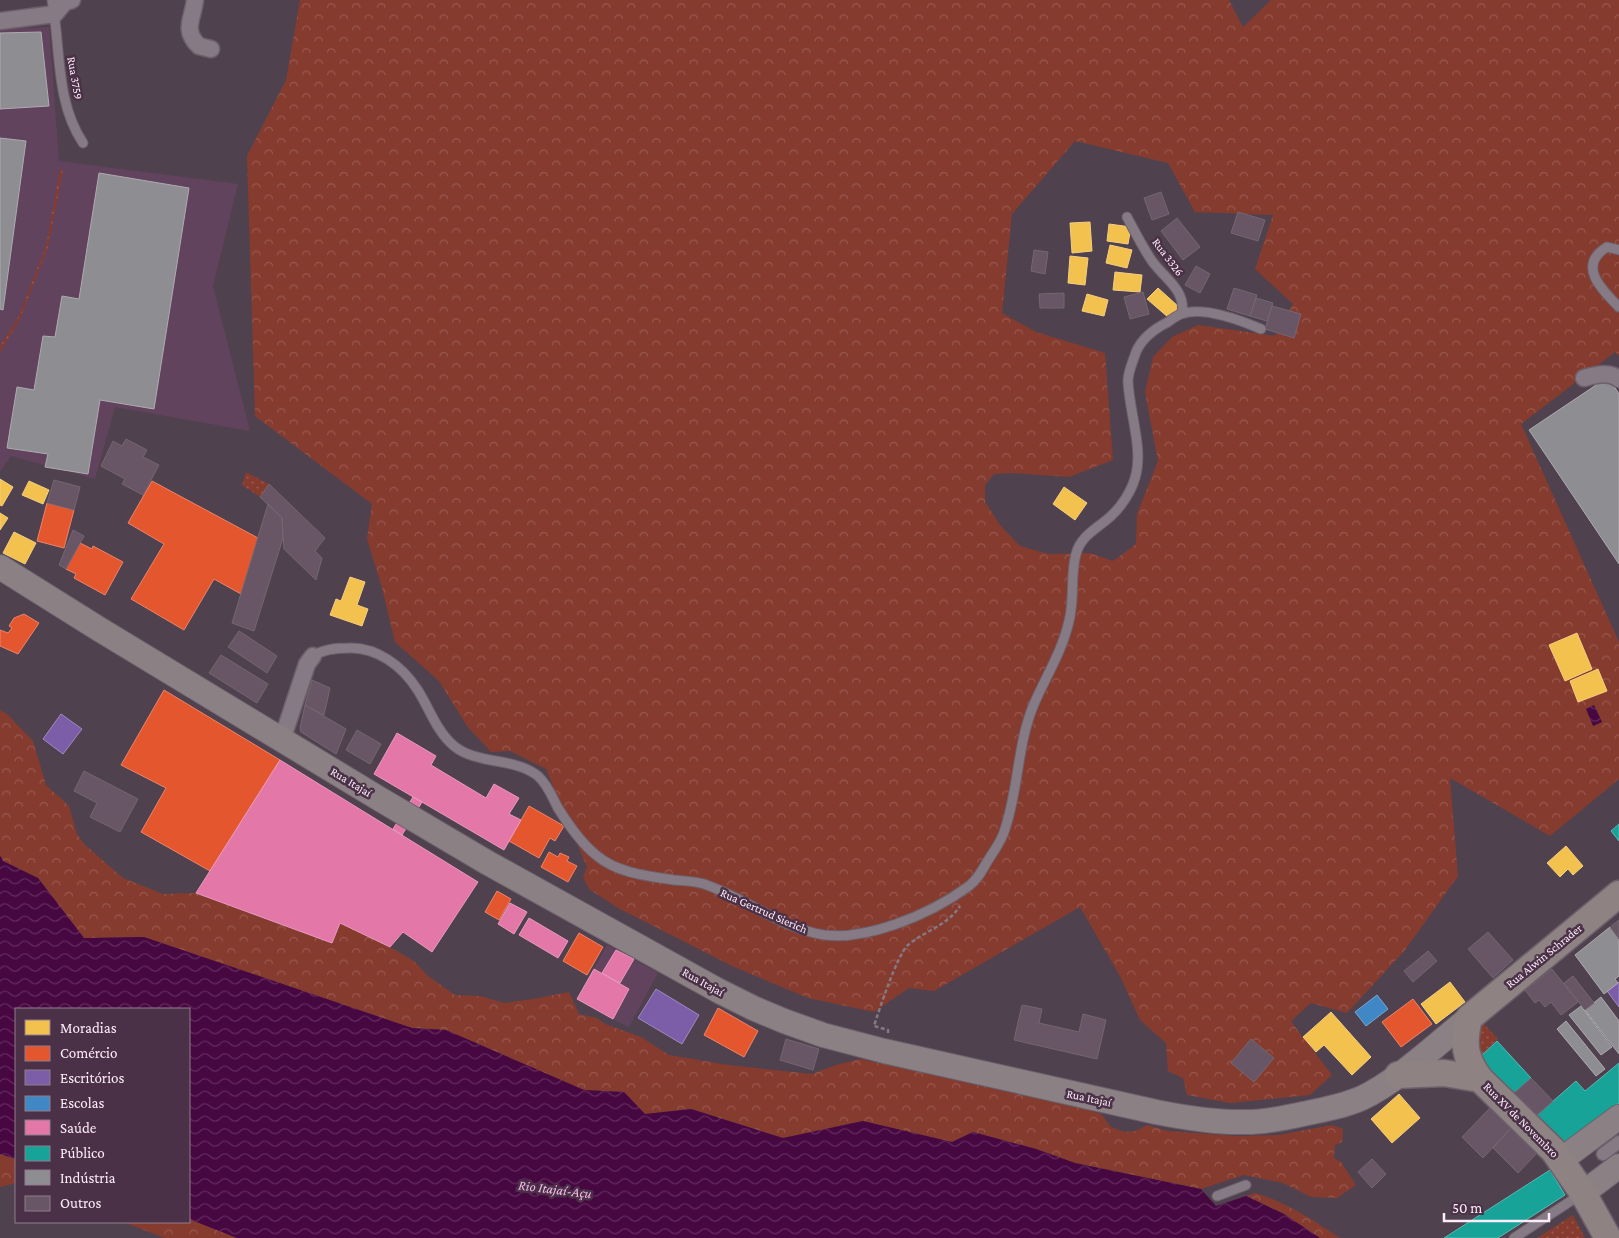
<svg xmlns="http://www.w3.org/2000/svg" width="1619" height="1238" font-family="'Crimson Pro',serif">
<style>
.built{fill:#62435d}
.green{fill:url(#green-dots)}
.forest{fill:url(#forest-crowns);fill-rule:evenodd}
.water{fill:url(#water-waves)}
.homes{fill:#f2c14e;stroke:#f5ce81}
.shops{fill:#e4572e;stroke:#ec846b}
.offices{fill:#7b5ea7;stroke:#a289c0}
.schools{fill:#3f88c5;stroke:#78a6d5}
.health{fill:#e377a8;stroke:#eb9ac0}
.public{fill:#17a398;stroke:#5cb9b5}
.industry{fill:#8d8d92;stroke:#afaab1}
.building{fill:#685565;stroke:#736771}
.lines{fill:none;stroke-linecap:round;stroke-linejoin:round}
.service-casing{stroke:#6d606b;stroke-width:11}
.pedestrian-casing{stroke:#6d606b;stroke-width:15}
.minor-casing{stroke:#6d606b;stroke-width:19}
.secondary-casing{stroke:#6d606b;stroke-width:26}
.primary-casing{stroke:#6d606b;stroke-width:29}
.path{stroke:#857983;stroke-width:2.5;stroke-dasharray:4 2.5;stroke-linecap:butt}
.service{stroke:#867b84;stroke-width:9}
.pedestrian{stroke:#867b84;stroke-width:12}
.minor{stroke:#867b84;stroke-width:16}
.secondary{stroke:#8b8084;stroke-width:24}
.primary{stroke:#8e8282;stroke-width:26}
.labels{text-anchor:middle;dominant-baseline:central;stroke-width:5;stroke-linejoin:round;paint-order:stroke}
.street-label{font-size:12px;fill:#fdecf9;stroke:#4b3147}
.water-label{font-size:14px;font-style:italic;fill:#f6bceb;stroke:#4b3147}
</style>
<defs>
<pattern id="green-dots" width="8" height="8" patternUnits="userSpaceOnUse" patternTransform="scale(1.25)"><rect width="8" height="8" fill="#863b2f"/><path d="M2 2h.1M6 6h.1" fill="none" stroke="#98584e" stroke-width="1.8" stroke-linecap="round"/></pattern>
<pattern id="forest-crowns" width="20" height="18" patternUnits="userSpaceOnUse" patternTransform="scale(1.25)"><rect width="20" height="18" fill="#863b2f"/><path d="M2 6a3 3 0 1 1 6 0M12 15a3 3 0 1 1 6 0" fill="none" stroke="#98584e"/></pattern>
<pattern id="water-waves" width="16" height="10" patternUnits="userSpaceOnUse" patternTransform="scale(1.25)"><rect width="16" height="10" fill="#470741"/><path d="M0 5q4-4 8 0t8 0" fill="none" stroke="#622b5d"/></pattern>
</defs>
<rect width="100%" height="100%" fill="#50414e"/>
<!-- built -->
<path class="built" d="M49,27L59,161L238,184L213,286L250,431L115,407L95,479L11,456L0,472V29Z
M607,945L658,973L629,1027L613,1019L594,969Z"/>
<!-- green -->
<path class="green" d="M60,170H63L48,247L20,319L0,352V346L18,318L46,246Z
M246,472L269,484L260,497L242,485Z
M1483,1023L1498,1039L1479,1057L1476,1030Z
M1573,1215L1585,1238H1537Z"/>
<!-- forest -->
<path class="forest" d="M300,0H1229L1243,27L1271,0H1619V356L1615,352L1521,424L1619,642V779L1550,836L1450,778L1458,876L1405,950L1347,1013L1311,1003L1291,1021C1304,1040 1318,1056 1332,1075L1310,1095L1230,1103L1187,1095L1183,1078L1168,1071L1166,1043L1140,1020L1120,976L1080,907L934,991L909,988L874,1012L808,998L732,966L618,908L589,889L583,877L587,867L546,769L510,751L491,752L467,726L439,681L395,642L382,588L367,539L372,504L255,416L247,156L286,80ZM1075,141L1168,163L1195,212L1273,215L1255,269L1293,304L1275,336L1198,325L1172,337L1153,357L1145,392L1158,461L1137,514L1136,544L1113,561L1090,553L1048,554L1020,546L1000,525L985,502V485L994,474L1014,473L1069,477L1113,460L1105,353L1036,332L1002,313L1012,214Z
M0,710L8,715L33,741L46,785L69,806L77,834L84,844L123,878L163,894L196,893L331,943L340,923L390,947L414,961L428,976L455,995L480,996L504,1003L539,998L569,992L579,1014L597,1018L605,1024L641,1037L669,1055L728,1065L812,1074L836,1065L860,1059L1088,1110L1101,1114L1111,1127L1125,1132L1136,1131L1147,1125L1167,1131L1237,1136L1279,1135L1332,1125L1343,1129L1342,1142L1335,1145L1334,1158L1341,1162L1356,1185L1337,1198L1311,1197L1283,1183L1244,1175L1201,1189L1075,1163L1036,1149L973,1132L952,1142L863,1121L783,1138L691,1109L645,1114L624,1092L584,1090L446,1030L412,1028L144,937L84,938L38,878L3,861L0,855Z
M0,1154L16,1159V1183L0,1187Z
M1256,1193C1287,1203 1313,1220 1340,1238H1320L1284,1214L1246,1196Z
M189,1219L237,1238H165L123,1222H189Z"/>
<!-- water -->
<path class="water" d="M1594,705L1602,722L1593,726L1586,709Z
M0,855L3,861L38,878L84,938L144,937L412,1028L446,1030L584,1090L624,1092L645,1114L691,1109L783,1138L863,1121L952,1142L973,1132L1036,1149L1075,1163L1201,1189L1216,1206L1246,1196L1284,1214L1320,1238H237L189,1219V1009H16V1159L0,1154Z"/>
<!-- homes -->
<path class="homes" d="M1090,222L1092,251L1072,253L1070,223Z
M1109,224L1131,227L1128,244L1107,241Z
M1110,245L1132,250L1127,268L1106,263Z
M1070,256L1088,258L1085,285L1068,283Z
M1115,272L1142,275L1140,292L1113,290Z
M1158,288L1179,307L1169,318L1147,299Z
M1087,294L1108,300L1104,316L1082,311Z
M0,479L13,487L2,506L0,505Z
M29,481L49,490L43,504L22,495Z
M1064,487L1087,503L1075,520L1053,504Z
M0,513L8,518L0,530Z
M14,532L36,543L25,564L3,553Z
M350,577L365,582L357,605L368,609L362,626L330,615L336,599L341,601Z
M1577,633L1592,669L1565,681L1549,645Z
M1598,669L1607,691L1578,702L1570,681Z
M1566,846L1583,866L1573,875L1568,869L1560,877L1547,863Z
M1450,982L1465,1002L1436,1024L1421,1004Z
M1331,1012L1371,1057L1352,1075L1324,1045L1316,1052L1303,1037Z
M1399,1094L1420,1118L1392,1143L1371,1119Z"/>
<!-- shops -->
<path class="shops" d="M152,481L258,538L241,594L214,579L184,630L131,599L164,544L128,523Z
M47,503L74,510L64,548L37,541Z
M80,543L92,549L93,546L123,562L105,595L74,578L76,574L66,569Z
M24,614L39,623L18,654L0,646V630L8,633L12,628L9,626L14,618Z
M164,690L280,760L210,871L141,832L166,788L121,765Z
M529,806L564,826L555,841L550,838L539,858L509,841Z
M549,852L558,857L560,853L569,857L567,861L577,866L568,882L541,867Z
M497,891L511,899L499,920L485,912Z
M579,933L603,947L587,975L563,961Z
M1413,999L1432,1024L1401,1047L1382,1022Z
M718,1008L758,1031L744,1057L704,1035Z"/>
<!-- offices -->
<path class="offices" d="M61,714L82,729L63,754L43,739Z
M1619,982V1007L1607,991Z
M656,989L699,1015L682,1044L638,1018Z"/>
<!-- schools -->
<path class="schools" d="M1377,995L1388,1009L1366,1026L1355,1012Z"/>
<!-- health -->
<path class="health" d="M397,733L436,756L431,765L486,798L494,784L519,798L509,814L521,820L504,850L374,774Z
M280,760L478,882L432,952L403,932L390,947L340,923L332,943L196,893Z
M413,797L422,802L402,835L393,829Z
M510,903L527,912L514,934L498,924Z
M529,918L568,941L558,958L519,935Z
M616,950L634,959L620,983L602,973Z
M594,969L629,989L613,1019L577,999Z"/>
<!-- public -->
<path class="public" d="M1619,824V841L1611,831Z
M1497,1041L1531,1078L1513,1094L1479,1058Z
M1619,1063V1103L1567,1142L1558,1140L1535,1117L1576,1081L1585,1091Z
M1550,1170L1565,1195L1498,1238H1444Z"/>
<!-- industry -->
<path class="industry" d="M41,32L49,106L0,109V33Z
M0,138L26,141L3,310L0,309Z
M99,173L189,188L154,409L100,400L88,474L45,467L48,454L7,448L17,387L34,390L43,336L55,337L62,296L79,299Z
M1608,377L1619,394V564L1529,430Z
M1610,927L1619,939V976L1615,979L1618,983L1604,994L1575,955Z
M1601,997L1619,1021V1054L1585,1010Z
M1581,1006L1612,1047L1601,1055L1569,1015Z
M1566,1021L1605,1069L1596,1076L1557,1029Z"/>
<!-- building -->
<path class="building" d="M1161,192L1169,214L1152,220L1144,198Z
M1238,212L1265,220L1258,241L1231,233Z
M1177,218L1200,247L1183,260L1161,231Z
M1034,250L1048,252L1045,274L1031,271Z
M1196,266L1210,274L1200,293L1185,285Z
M1234,288L1257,295L1250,316L1227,309Z
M1143,292L1149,314L1130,319L1124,297Z
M1064,293V308H1040L1039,294Z
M1256,298L1273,303L1267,321L1250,316Z
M1272,306L1301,314L1294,338L1265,329Z
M126,439L147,450L143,457L159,465L143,495L122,484L125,479L101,466L113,441L122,446Z
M54,480L80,487L74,510L47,503Z
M269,484L325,538L315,551L322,558L316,580L284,549L282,518L260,497Z
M268,504L282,518L283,538L254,631L232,623Z
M73,530L84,536L66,569L59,565Z
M239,631L277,656L267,673L228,647Z
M221,655L268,684L257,703L209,673Z
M312,680L330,688L324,715L305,705Z
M305,705L346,729L336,754L301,732L300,728Z
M357,730L381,744L370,764L346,750Z
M84,771L138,799L120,832L90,817L97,803L74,791Z
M1619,920V939L1610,927Z
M1488,932L1513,960L1493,978L1468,949Z
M1428,951L1437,961L1413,982L1404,971Z
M1552,969L1578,1002L1561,1015L1551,1002L1545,1007L1539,1000L1535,1003L1525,990Z
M1573,976L1594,1003L1585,1010L1564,983Z
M1022,1005L1042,1009L1039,1023L1079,1032L1083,1014L1106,1020L1097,1059L1014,1040Z
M786,1039L819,1049L813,1070L780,1060Z
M1251,1039L1274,1058L1254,1082L1231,1063Z
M1531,1078L1553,1101L1535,1117L1513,1094Z
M1491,1107L1512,1127L1483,1158L1462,1137Z
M1512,1127L1538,1152L1518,1173L1493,1148Z
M1372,1159L1386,1174L1372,1188L1358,1172Z"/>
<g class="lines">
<!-- service casing -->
<g class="service-casing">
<path id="service" d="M52,0C61,48 55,101 83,143
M1127,217C1135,232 1143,248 1152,261C1164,278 1186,290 1182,313
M1619,250L1607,247C1576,266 1603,291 1619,307
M313,656C324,649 336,648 349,648C377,647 402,666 417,689C429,707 436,731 454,746C477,765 514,757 538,776C548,785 552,797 558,808C568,824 581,843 596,855C617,873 647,876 674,880C684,881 694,881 704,884C742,897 775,923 814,933C861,945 931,914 969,886C977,880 982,871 987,862C993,852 1002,841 1005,829C1019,788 1017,744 1034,704C1046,676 1062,652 1069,621C1075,598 1070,575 1076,554C1081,535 1097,529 1111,516C1121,507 1131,492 1135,478C1144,450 1129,411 1128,381C1128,371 1133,362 1136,352C1142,338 1154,329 1168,322C1172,319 1176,316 1181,314C1203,306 1240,320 1261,329
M1217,1196L1246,1185
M1514,1238L1580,1195"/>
</g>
<!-- pedestrian casing -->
<g class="pedestrian-casing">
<path id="pedestrian" d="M1603,1154L1619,1142"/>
</g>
<!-- minor casing -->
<g class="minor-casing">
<path id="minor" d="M195,0C193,19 182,30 199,46L211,49
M0,21L55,14L65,2L72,0
M1584,378C1596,375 1608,371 1619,379
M282,740L307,664L313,656"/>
</g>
<!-- secondary casing -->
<g class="secondary-casing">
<path id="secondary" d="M0,567L99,629L378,798L488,863L719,991L753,1008L784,1021L823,1035L884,1051L1156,1112C1186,1118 1216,1123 1247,1122C1266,1122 1285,1118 1303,1114C1323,1110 1344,1106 1362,1098C1398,1081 1438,1043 1469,1018
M1561,1160L1619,1117
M1583,1193L1619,1166"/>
</g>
<!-- primary casing -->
<g class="primary-casing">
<path id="primary" d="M1398,1075L1444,1073L1480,1079
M1608,1238L1583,1193L1554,1151L1480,1079C1464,1057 1463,1044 1469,1018L1619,894"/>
</g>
<!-- path -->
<path class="path" d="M888,1033V1030L874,1026C879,1010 898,953 908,945C926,930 947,926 960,906"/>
<!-- service -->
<use href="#service" class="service"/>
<!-- pedestrian -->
<use href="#pedestrian" class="pedestrian"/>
<!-- minor -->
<use href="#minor" class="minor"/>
<!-- secondary -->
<use href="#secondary" class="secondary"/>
<!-- primary -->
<use href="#primary" class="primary"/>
</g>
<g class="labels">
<!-- street labels -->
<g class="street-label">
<text transform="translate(75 78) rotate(80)">Rua 3759</text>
<text transform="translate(1168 257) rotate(53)">Rua 3326</text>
<text transform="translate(351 782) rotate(31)">Rua Itajaí</text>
<text transform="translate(764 911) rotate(24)">Rua Gertrud Sierich</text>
<text transform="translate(1544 956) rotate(-39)">Rua Alwin Schrader</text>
<text transform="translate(703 982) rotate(29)">Rua Itajaí</text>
<text transform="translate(1089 1098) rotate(12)">Rua Itajaí</text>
<text transform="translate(1521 1120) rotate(45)">Rua XV de Novembro</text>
</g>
<!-- water labels -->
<g class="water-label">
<text transform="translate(555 1189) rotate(7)">Rio Itajaí-Açu</text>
</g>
</g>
<!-- legend -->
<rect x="15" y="1008" width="175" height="215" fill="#4b3147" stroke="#927c8e"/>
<rect x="25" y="1020" width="25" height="15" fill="#f2c14e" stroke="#927c8e"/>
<text x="60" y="1033" font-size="15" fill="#fdecf9">Moradias</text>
<rect x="25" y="1046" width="25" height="15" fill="#e4572e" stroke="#927c8e"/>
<text x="60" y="1058" font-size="15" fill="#fdecf9">Comércio</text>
<rect x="25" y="1070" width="25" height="15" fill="#7b5ea7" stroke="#927c8e"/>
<text x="60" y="1083" font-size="15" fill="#fdecf9">Escritórios</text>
<rect x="25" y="1096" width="25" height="15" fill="#3f88c5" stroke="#927c8e"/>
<text x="60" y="1108" font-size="15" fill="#fdecf9">Escolas</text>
<rect x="25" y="1120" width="25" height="15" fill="#e377a8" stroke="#927c8e"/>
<text x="60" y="1133" font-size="15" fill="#fdecf9">Saúde</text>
<rect x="25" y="1146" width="25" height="15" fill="#17a398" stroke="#927c8e"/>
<text x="60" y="1158" font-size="15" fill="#fdecf9">Público</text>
<rect x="25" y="1170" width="25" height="15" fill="#8d8d92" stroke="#927c8e"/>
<text x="60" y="1183" font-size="15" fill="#fdecf9">Indústria</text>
<rect x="25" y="1196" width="25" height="15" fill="#685565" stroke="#927c8e"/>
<text x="60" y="1208" font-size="15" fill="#fdecf9">Outros</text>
<!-- scale -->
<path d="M1444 1213v8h105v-8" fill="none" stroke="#fdecf9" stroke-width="2.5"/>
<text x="1452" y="1213" font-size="15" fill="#fdecf9" stroke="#4b3147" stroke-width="4" paint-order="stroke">50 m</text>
</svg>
